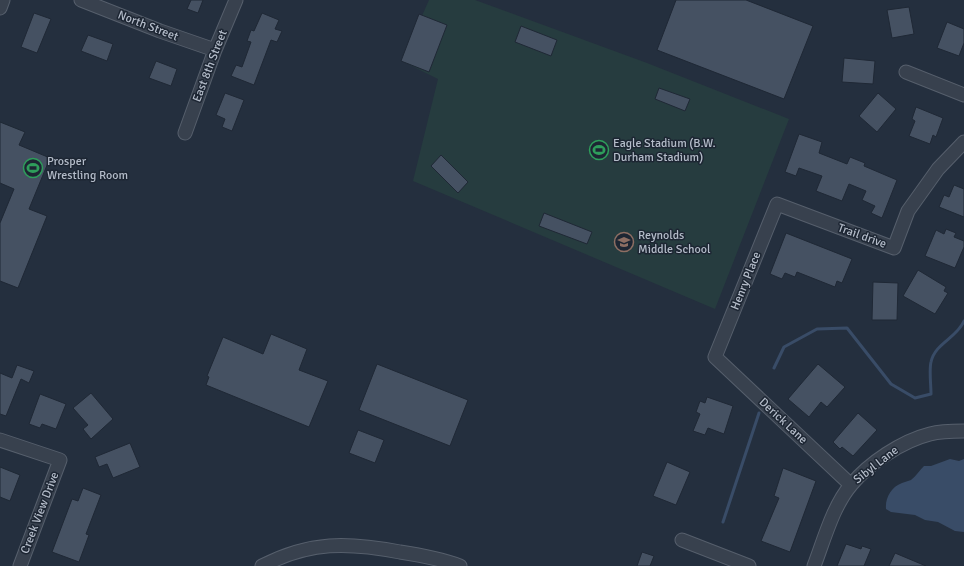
<svg xmlns="http://www.w3.org/2000/svg" width="964" height="566" font-family="Signika,sans-serif">
<style>
.green{fill:#263c3f}
.water{fill:#394c67}
.lines{fill:none;stroke-linecap:round;stroke-linejoin:round}
.stream{stroke:#394c67;stroke-width:3}
.building{fill:#455162;stroke:#1f2835}
.minor-casing{stroke:#565f6c;stroke-width:15}
.minor{stroke:#38414e;stroke-width:13}
.labels{text-anchor:middle;dominant-baseline:central;stroke-width:3;stroke-linejoin:round;paint-order:stroke}
.street-label{font-size:12px;fill:#b4bcc9;stroke:#1d2633}
.poi-label{font-size:12px;fill:#b4bcc9;stroke:#1d2633;text-anchor:start}
</style>
<rect width="100%" height="100%" fill="#242f3e"/>
<!-- green -->
<path class="green" d="M429,0H475L647,63L789,119L715,309L413,181L438,79L402,61Z"/>
<!-- water -->
<path class="water" d="M950,459L959,461L964,459V532L955,531L938,522L925,520L915,515L891,512L886,509C885,498 891,487 902,483C905,482 908,481 911,480C916,476 920,470 924,466H931Z"/>
<g class="lines">
<!-- stream -->
<path class="stream" d="M774,368L784,347L817,329L847,328L891,384L915,398L931,394C931,385 929,370 931,362C935,343 957,338 964,321
M723,522L759,413"/>
</g>
<!-- building -->
<path class="building" d="M191,0H203L198,13L187,9Z
M676,0H746L813,26L784,99L657,50Z
M909,7L914,34L892,38L887,10Z
M34,13L51,19L37,53L21,47Z
M262,13L279,20L275,29L282,31L277,42L271,40L254,85L231,76L236,65L242,67L251,42L247,41L251,30L254,31Z
M419,14L447,25L429,72L401,61Z
M947,22L964,29V43L959,56L937,48Z
M521,26L557,40L551,56L515,42Z
M88,35L113,44L107,61L81,51Z
M844,58L875,61L873,84L842,82Z
M156,61L177,69L171,86L149,78Z
M659,88L690,99L685,111L655,99Z
M225,93L244,100L232,131L222,127L225,119L216,115Z
M878,93L896,109L877,132L859,116Z
M916,107L943,118L936,137L933,135L930,144L909,136L915,121L912,119Z
M0,122L25,132L19,145L50,158L29,209L47,216L18,288L0,281V223L14,189L0,183Z
M799,134L822,142L819,153L847,164L850,157L865,163L864,166L897,180L882,218L871,213L875,206L862,200L866,191L849,184L842,201L816,191L822,176L799,168L796,176L785,172Z
M441,155L468,182L458,193L431,166Z
M954,185L964,189V217L939,207L944,195L949,197Z
M544,213L592,232L587,244L539,226Z
M946,229L956,233L954,237L964,241V247L955,268L925,256L936,230L944,234Z
M786,233L852,259L842,283L837,281L835,287L797,272L795,277L785,273L782,279L770,274Z
M918,270L946,287L944,291L948,293L935,314L903,296Z
M873,282L898,283L897,320H872Z
M271,334L307,349L299,370L328,381L309,427L206,385L209,377L207,376L223,337L263,354Z
M377,364L468,400L450,446L359,410Z
M818,364L845,387L827,407L821,402L809,417L788,399Z
M17,365L34,371L29,383L21,379L6,416L0,414V373L12,378Z
M91,393L113,419L91,439L83,429L88,425L73,408Z
M40,394L66,404L56,429L42,424L40,428L29,424Z
M707,397L733,406L724,434L708,428L705,435L693,431L700,414L696,412L700,401L705,403Z
M858,413L877,430L853,456L842,447L840,449L833,442Z
M358,430L384,440L375,463L349,453Z
M130,443L140,467L113,478L107,464L99,467L95,457Z
M667,462L690,472L676,505L653,496Z
M0,467L20,475L10,501L0,497Z
M783,468L816,481L790,552L761,541L779,498L774,496Z
M83,488L101,495L86,534L89,535L79,562L52,552L72,499L78,501Z
M846,544L861,549L862,546L871,549L864,566H837Z
M642,552L654,556L650,566H637Z
M895,553L926,566H889Z"/>
<g class="lines">
<!-- minor casing -->
<g class="minor-casing">
<path id="minor" d="M81,0L160,31L215,50
M0,8L3,0
M906,72L964,95
M185,133L215,50L236,0
M0,440L60,460L20,566
M851,485L715,357L777,204L894,248L908,211L938,169L964,142
M682,540L749,566
M262,566C310,541 348,542 400,552C420,555 441,559 460,566
M814,566C824,540 833,506 851,485C869,463 902,441 930,434C941,431 953,431 964,431"/>
</g>
<!-- minor -->
<use href="#minor" class="minor"/>
</g>
<!-- icons -->
<defs>
<g id="stadium-ring" transform="scale(1)"><circle r="9.5" fill="#1d2633" stroke="#2e9e5b" stroke-width="1.5"/><path d="M0-5a6.5 5 0 1 0 0 10a6.5 5 0 1 0 0-10ZM-3.5-1.8h7v3.6h-7Z" fill="#2e9e5b"/></g>
<g id="school-ring" transform="scale(1)"><circle r="9.5" fill="#1d2633" stroke="#8d6e63" stroke-width="1.5"/><path d="M0-5L7-2L0 1L-7-2ZM-4 1L0 2.5L4 1V4Q0 6-4 4Z" fill="#8d6e63"/></g>
</defs>
<g fill-rule="evenodd">
<use href="#stadium-ring" x="599" y="150"/>
<use href="#stadium-ring" x="33" y="168"/>
<use href="#school-ring" x="624" y="242"/>
</g>
<g class="labels">
<!-- street labels -->
<g class="street-label">
<text transform="translate(148 26) rotate(21)">North Street</text>
<text transform="translate(210 66) rotate(-69)">East 8th Street</text>
<text transform="translate(862 236) rotate(20)">Trail drive</text>
<text transform="translate(746 281) rotate(-68)">Henry Place</text>
<text transform="translate(783 421) rotate(43)">Derick Lane</text>
<text transform="translate(876 465) rotate(-38)">Sibyl Lane</text>
<text transform="translate(40 513) rotate(-69)">Creek View Drive</text>
</g>
<!-- poi labels -->
<g class="poi-label">
<text x="613" y="143">Eagle Stadium (B.W.<tspan x="613" dy="14">Durham Stadium)</tspan></text>
<text x="47" y="161">Prosper<tspan x="47" dy="14">Wrestling Room</tspan></text>
<text x="638" y="235">Reynolds<tspan x="638" dy="14">Middle School</tspan></text>
</g>
</g>
</svg>
